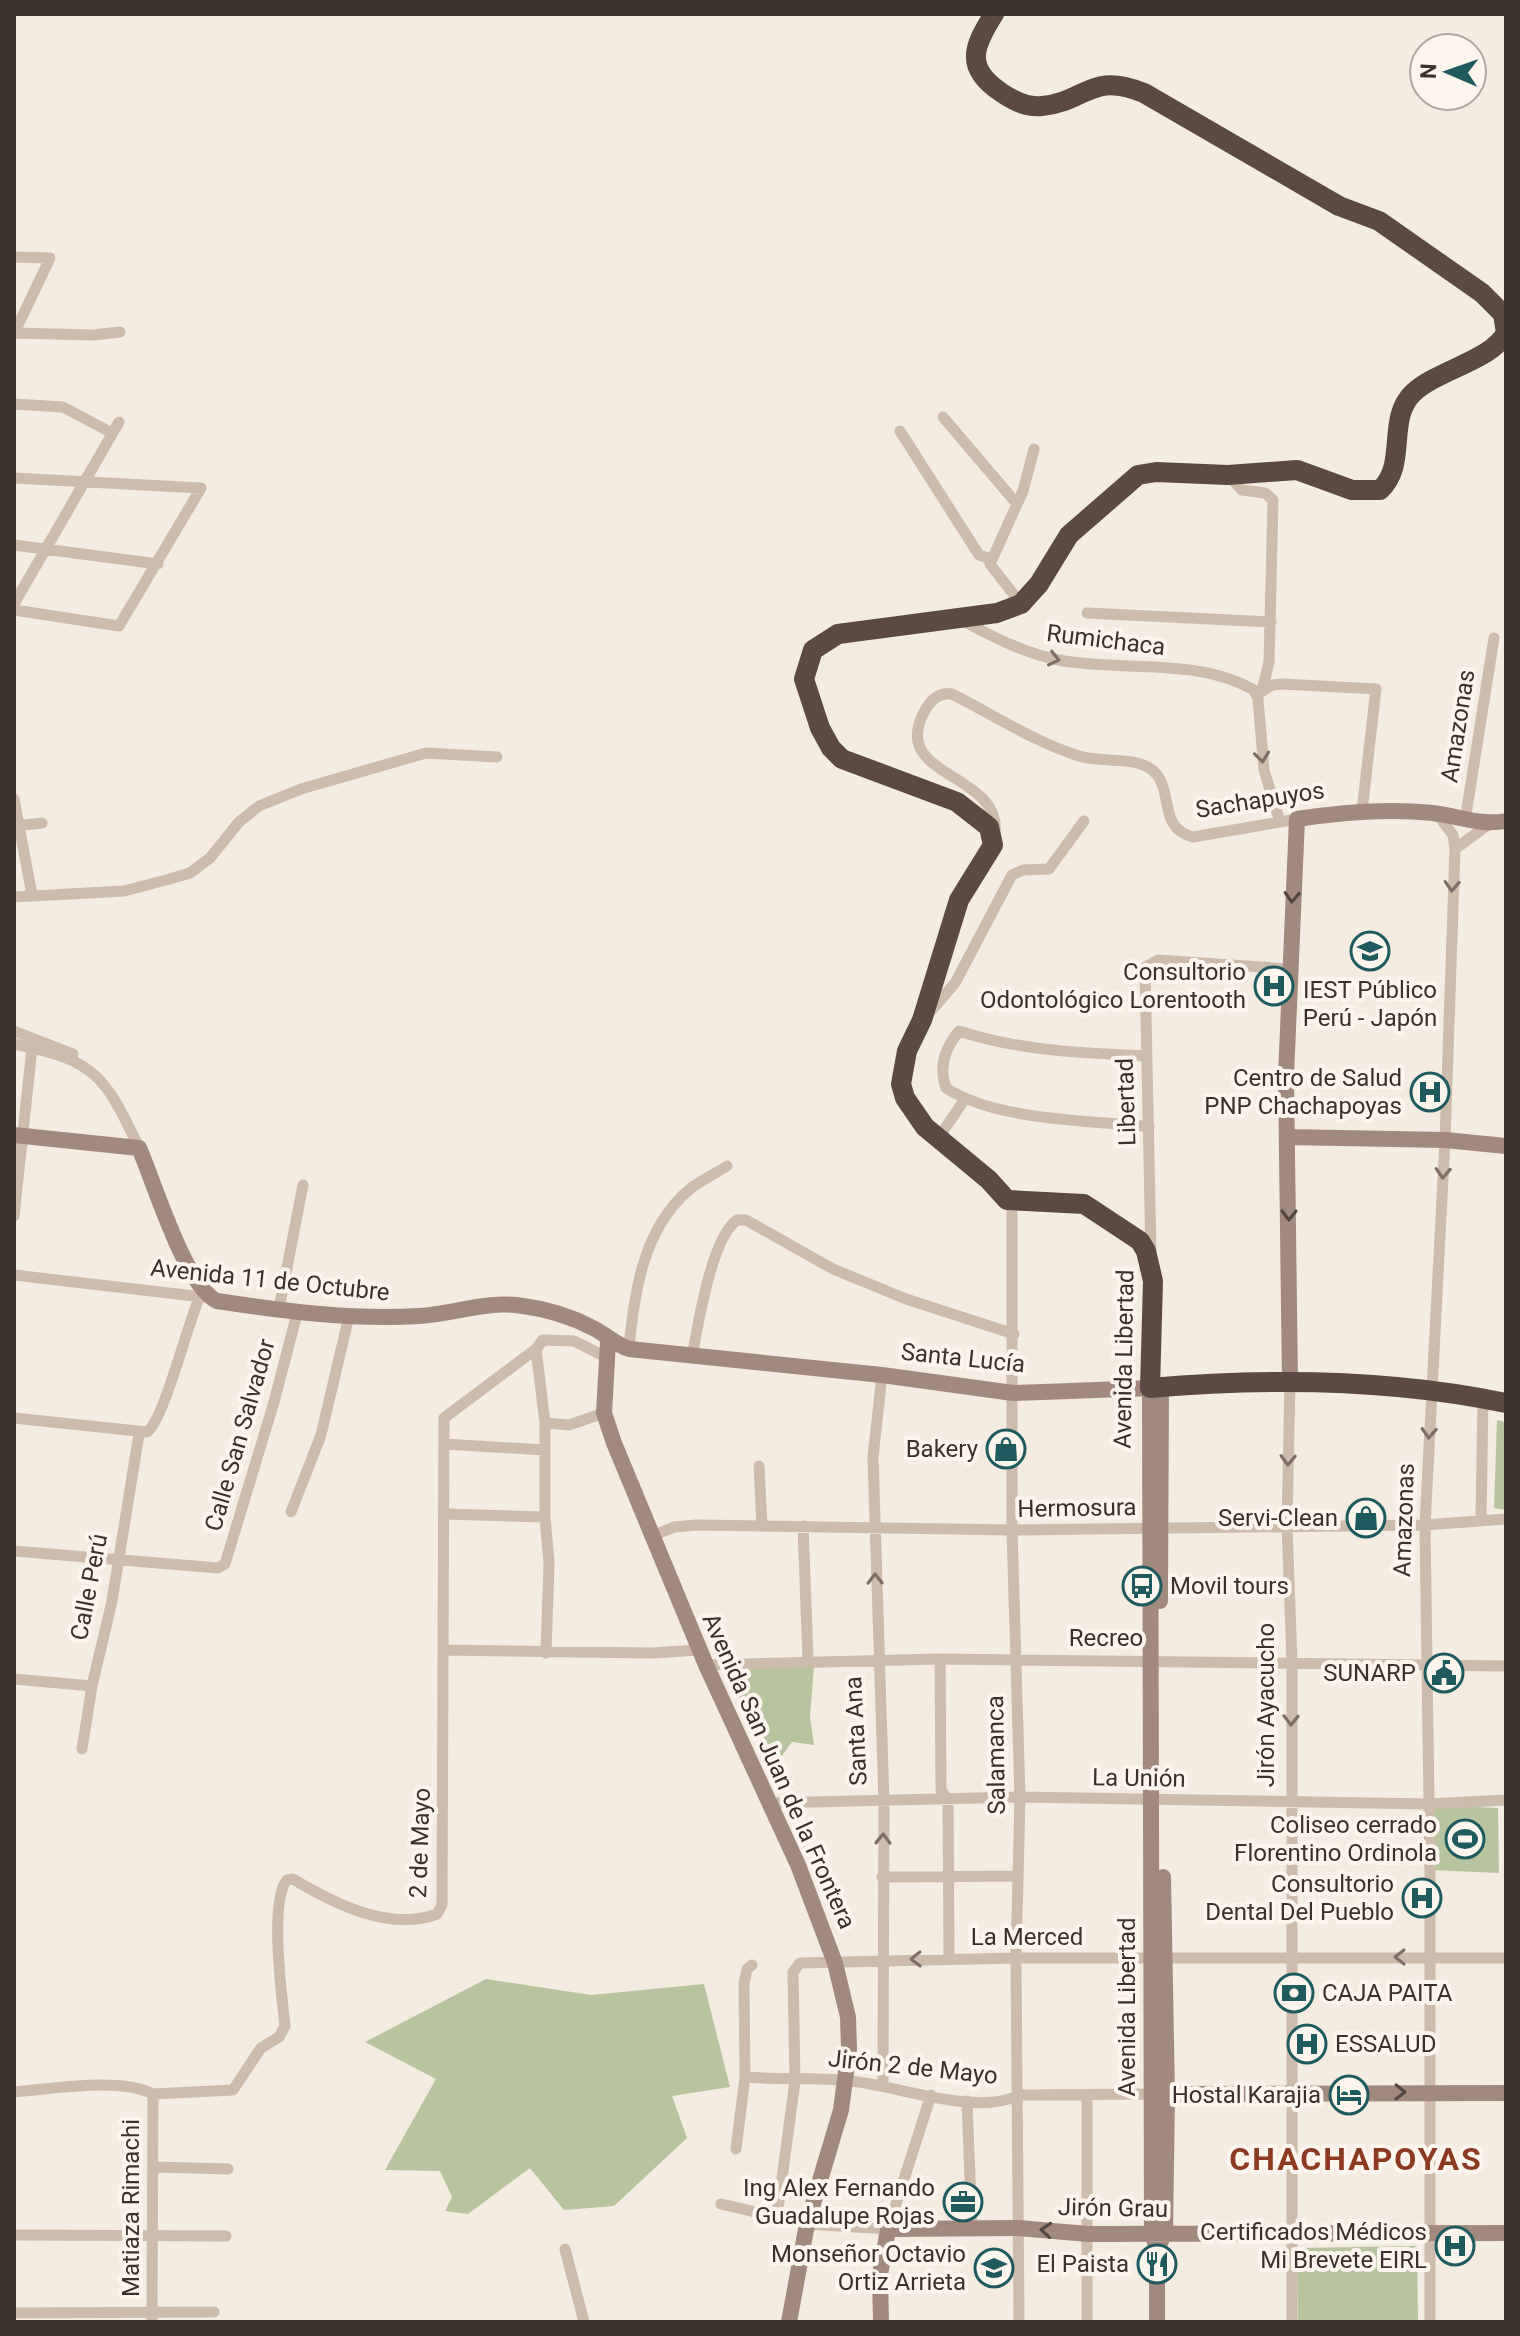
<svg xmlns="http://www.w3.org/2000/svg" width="1520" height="2336" font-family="Roboto,sans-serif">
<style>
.green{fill:#b8c4a0}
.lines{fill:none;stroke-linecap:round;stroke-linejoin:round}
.street{stroke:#cdbbac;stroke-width:11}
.secondary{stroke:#a18a7d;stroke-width:16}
.highway{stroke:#5c4a42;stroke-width:20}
.oneway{stroke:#7d6f65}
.oneway2{stroke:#544640}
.labels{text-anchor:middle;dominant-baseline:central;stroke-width:8;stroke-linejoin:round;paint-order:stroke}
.street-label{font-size:24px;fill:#3b302b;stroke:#fbf5ee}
.poi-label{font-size:24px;fill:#3b302b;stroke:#fbf5ee;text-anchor:end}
.district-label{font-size:32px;font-weight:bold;letter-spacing:2px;fill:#8c3b22;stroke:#fbf5ee}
</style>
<rect width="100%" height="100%" fill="#f4ebe1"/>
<!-- green -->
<path class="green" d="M1497,1420L1506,1422V1510L1494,1508Z
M740,1661L814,1665L810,1717L814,1745L792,1742L778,1761L728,1680Z
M1432,1805L1498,1808L1499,1873L1431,1870Z
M486,1979L591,1995L704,1984L730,2087L672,2096L687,2138L614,2206L564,2210L530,2168L468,2214L445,2211L452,2197L440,2171L385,2170L436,2079L365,2042Z
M1417,2246L1418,2322H1298L1297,2248Z"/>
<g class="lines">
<!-- street -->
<path class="street" d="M14,257L50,258L14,334
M14,333L93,335L120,332
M14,404L63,407L112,433
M943,417L1017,504
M900,431L979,555L990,559
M1228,475L1242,490L1265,493L1273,500L1269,662L1262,691
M14,478L201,488L119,626L14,610
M14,545L158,564
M14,604L119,422
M1021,604L990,564L1023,491L1034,449
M1087,613L1271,622
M961,620C993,637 1028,655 1064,661C1125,671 1199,658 1254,690L1258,699L1264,770L1280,822
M1258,694L1272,685L1282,684L1376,689L1362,811
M14,799L32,895
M1465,821L1494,638
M15,826L42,823
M995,834C1003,771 883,778 927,707C933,698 941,692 952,694C994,715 1034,742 1079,756C1101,763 1132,756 1151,769C1176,788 1156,828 1193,837L1297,819
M1455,849L1489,824
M14,897L124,891L166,880L190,873L210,858L239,822L259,806L301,789L426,753L497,757
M926,1017L955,983L1012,875L1023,870L1049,869L1084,821
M14,1031L73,1054
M14,1044C96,1060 105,1076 139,1148
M1147,1056C1083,1053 1020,1051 959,1031C946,1047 938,1067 946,1088C997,1121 1089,1120 1149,1127
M939,1137L965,1099
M1012,1197V1530L1020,1797L1016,1958L1019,2322
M14,1216L32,1048
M1151,1255L1145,967L1158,960L1289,969
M14,1275L203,1297
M279,1309L303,1185
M629,1349C634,1293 643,1228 690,1189C701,1180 715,1174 727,1166
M692,1357C698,1326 711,1238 737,1220H746L833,1269L906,1299L1014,1334
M882,1375L873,1457L884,1802L883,2085
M1290,1382L1287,1525L1292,1662V2322
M14,1418L147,1432C164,1420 187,1325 199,1299
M545,1423L569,1425L604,1413
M444,1444L545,1450
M759,1466L762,1525
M291,1512L321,1435L349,1316
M445,1514L545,1517V1423L536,1349L543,1340L574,1341L606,1357
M545,1517L549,1563L546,1653
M1481,1520L1483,1398
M803,1526L808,1660
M650,1537L674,1527L697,1525L1012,1530L1425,1525L1506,1519
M14,1551L218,1568L225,1564L274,1402L298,1310
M445,1650L652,1653L699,1650
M940,1659L941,1790L948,1800L949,1959
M706,1665L940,1659L1506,1666
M14,1679L92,1686
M82,1749L92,1686L112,1601L139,1434
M771,1803L1020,1797L1428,1804L1506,1800
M882,1877L1018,1876
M745,2077C780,2080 815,2077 850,2081C896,2085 977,2117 1019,2095L1154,2094
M14,2092C53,2089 119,2077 153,2094L233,2090L261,2048L279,2037L285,2026C282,1997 269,1901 287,1880L293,1879C333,1903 389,1932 437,1914L442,1905L444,1418L536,1349
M967,2101L972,2228
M736,2149L745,2077L744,1984L747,1969L752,1965
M155,2167L228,2169
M721,2204L807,2224L888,2229L931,2095
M777,2216L795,2081L793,1972L800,1963L1016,1958H1506
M14,2235L226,2236
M565,2249L584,2322
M14,2313L214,2312
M152,2322L153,2094
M1087,2322V2095
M1430,2322V1873L1425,1525L1445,1140L1455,849L1453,835L1437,814"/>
<!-- secondary -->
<path class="secondary" d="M14,1135L139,1148C155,1184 185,1286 217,1301C283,1311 352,1320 419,1316C454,1314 488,1300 523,1306C547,1309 572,1317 593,1328C607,1335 614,1344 629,1349L882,1375L1013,1393L1150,1388L1152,2233L1157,2249
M1288,1137L1445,1140L1506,1146
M608,1342L604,1413L614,1443L706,1665L798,1865L835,1963L848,2017L849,2049L841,2110L807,2224L789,2322
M1290,1382L1286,1076L1297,819C1342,812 1387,808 1433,813C1459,816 1479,826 1506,821
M1160,1601L1161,1387
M1160,2094L1506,2093
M881,2322L880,2275L888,2229L1018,2228L1088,2234L1506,2233
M1157,2322V2249L1165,2233L1167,2096L1163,1877"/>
<!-- highway -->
<path class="highway" d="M994,14C973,47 964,68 1002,93C1014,101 1027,108 1042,106C1086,102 1091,71 1144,93L1339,206L1379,221L1482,293L1503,314L1506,333
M1506,333C1491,361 1437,370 1413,393C1386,419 1408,465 1380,490H1352L1297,470L1228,475L1156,472L1138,475L1069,535L1039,584L1021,604L997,613L838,634L813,650L804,679L820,728L831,748L842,759L957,802L989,827L993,845L959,900L922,1020L907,1051L901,1084L905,1098L925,1127L989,1180L1007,1200L1084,1204L1140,1241L1146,1251L1153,1281L1150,1388C1266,1378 1392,1379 1506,1403"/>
</g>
<!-- one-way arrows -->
<defs><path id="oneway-chevron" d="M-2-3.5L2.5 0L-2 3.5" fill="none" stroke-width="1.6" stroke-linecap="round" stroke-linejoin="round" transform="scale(2)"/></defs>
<g class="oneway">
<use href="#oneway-chevron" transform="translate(1054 659) rotate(13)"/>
<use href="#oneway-chevron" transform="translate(1262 757) rotate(83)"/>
<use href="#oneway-chevron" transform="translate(1452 886) rotate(93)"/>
<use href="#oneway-chevron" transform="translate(1443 1173) rotate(93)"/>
<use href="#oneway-chevron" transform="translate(1429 1433) rotate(93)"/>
<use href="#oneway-chevron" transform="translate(1288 1460) rotate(92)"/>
<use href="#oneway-chevron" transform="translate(875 1579) rotate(-91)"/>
<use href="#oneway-chevron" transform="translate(1291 1720) rotate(91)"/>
<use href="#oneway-chevron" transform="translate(883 1839) rotate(-89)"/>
<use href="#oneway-chevron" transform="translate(1400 1957) rotate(-180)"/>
<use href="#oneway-chevron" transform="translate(916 1959) rotate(179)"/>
</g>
<g class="oneway2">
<use href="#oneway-chevron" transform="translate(1292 897) rotate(93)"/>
<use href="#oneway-chevron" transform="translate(1289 1215) rotate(90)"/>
<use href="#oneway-chevron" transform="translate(1400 2092) rotate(1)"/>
<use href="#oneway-chevron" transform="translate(1046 2230) rotate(-175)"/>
</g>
<!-- icons -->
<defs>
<g id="school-ring" transform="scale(2)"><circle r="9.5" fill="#fbf5ee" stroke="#1f5a5e" stroke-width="1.5"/><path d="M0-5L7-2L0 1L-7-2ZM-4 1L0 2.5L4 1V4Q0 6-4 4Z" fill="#1f5a5e"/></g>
<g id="hospital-ring" transform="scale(2)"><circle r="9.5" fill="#fbf5ee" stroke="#1f5a5e" stroke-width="1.5"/><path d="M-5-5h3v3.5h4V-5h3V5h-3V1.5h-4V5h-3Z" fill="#1f5a5e"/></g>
<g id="shop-ring" transform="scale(2)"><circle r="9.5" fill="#fbf5ee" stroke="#1f5a5e" stroke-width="1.5"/><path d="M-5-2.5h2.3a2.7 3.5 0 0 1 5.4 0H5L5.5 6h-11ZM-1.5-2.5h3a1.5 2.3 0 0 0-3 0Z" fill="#1f5a5e"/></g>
<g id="bus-ring" transform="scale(2)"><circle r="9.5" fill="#fbf5ee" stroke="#1f5a5e" stroke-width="1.5"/><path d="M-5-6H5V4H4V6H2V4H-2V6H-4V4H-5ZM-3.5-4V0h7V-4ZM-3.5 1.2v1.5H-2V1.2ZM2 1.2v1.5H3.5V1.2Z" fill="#1f5a5e"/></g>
<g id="civic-ring" transform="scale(2)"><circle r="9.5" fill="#fbf5ee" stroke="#1f5a5e" stroke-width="1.5"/><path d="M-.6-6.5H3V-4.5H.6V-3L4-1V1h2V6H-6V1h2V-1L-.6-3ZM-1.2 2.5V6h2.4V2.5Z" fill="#1f5a5e"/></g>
<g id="stadium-ring" transform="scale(2)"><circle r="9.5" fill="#fbf5ee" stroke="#1f5a5e" stroke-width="1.5"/><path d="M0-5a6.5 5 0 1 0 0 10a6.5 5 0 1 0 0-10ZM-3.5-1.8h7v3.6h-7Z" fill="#1f5a5e"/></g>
<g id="bank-ring" transform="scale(2)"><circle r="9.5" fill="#fbf5ee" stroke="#1f5a5e" stroke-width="1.5"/><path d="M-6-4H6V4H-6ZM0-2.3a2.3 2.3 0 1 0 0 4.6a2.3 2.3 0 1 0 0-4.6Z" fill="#1f5a5e"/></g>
<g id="hotel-ring" transform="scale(2)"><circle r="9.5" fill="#fbf5ee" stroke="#1f5a5e" stroke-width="1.5"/><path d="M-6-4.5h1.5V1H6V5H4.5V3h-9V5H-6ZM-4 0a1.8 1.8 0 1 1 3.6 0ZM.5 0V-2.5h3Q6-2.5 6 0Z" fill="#1f5a5e"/></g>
<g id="office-ring" transform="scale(2)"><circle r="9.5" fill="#fbf5ee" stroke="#1f5a5e" stroke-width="1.5"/><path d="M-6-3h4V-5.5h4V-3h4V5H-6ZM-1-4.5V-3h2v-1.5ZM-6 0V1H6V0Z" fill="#1f5a5e"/></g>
<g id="restaurant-ring" transform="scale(2)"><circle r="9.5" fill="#fbf5ee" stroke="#1f5a5e" stroke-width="1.5"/><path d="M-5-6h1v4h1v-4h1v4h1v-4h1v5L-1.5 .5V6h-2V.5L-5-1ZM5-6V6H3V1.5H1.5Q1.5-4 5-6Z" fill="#1f5a5e"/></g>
</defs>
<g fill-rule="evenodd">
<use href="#school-ring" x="1370" y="951"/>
<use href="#hospital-ring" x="1274" y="986"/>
<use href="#hospital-ring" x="1430" y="1092"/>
<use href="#shop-ring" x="1006" y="1449"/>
<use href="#shop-ring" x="1366" y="1518"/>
<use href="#bus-ring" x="1142" y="1586"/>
<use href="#civic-ring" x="1444" y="1673"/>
<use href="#stadium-ring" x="1465" y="1839"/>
<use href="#hospital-ring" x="1422" y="1898"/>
<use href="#bank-ring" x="1294" y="1993"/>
<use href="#hospital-ring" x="1307" y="2044"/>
<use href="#hotel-ring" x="1349" y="2095"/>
<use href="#office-ring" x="963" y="2202"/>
<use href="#hospital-ring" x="1455" y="2246"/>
<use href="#restaurant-ring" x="1157" y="2264"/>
<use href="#school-ring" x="994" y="2268"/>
</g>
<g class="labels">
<!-- street labels -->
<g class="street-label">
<text transform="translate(1106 640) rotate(7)">Rumichaca</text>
<text transform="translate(1458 726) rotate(-81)">Amazonas</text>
<text transform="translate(1260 800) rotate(-9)">Sachapuyos</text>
<text transform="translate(1126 1102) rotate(-92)">Libertad</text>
<text transform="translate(270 1280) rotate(6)">Avenida 11 de Octubre</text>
<text transform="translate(963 1358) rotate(6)">Santa Lucía</text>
<text transform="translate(1124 1359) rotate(-89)">Avenida Libertad</text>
<text transform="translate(240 1435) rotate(-74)">Calle San Salvador</text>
<text transform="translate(1077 1508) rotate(-1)">Hermosura</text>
<text transform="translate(1404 1520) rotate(-88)">Amazonas</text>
<text transform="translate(89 1587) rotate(-79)">Calle Perú</text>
<text x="1106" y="1638">Recreo</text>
<text transform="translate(1266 1705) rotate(-90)">Jirón Ayacucho</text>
<text transform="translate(856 1731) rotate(-93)">Santa Ana</text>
<text transform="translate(996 1755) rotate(-91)">Salamanca</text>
<text transform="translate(779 1771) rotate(66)">Avenida San Juan de la Frontera</text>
<text transform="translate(1139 1778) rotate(1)">La Unión</text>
<text transform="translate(420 1843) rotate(-88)">2 de Mayo</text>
<text x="1027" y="1937">La Merced</text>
<text transform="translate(1127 2007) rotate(-90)">Avenida Libertad</text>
<text transform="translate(913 2067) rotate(6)">Jirón 2 de Mayo</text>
<text transform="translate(131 2208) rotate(-90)">Matiaza Rimachi</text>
<text transform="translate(1113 2208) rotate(1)">Jirón Grau</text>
</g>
<!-- poi labels -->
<g class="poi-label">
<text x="1246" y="972">Consultorio<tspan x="1246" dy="28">Odontológico Lorentooth</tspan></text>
<text x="1370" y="990" text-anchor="middle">IEST Público<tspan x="1370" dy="28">Perú - Japón</tspan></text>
<text x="1402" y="1078">Centro de Salud<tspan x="1402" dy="28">PNP Chachapoyas</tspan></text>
<text x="978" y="1449">Bakery</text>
<text x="1338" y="1518">Servi-Clean</text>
<text x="1170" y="1586" text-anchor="start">Movil tours</text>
<text x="1416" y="1673">SUNARP</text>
<text x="1437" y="1825">Coliseo cerrado<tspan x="1437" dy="28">Florentino Ordinola</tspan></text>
<text x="1394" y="1884">Consultorio<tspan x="1394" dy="28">Dental Del Pueblo</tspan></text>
<text x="1322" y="1993" text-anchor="start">CAJA PAITA</text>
<text x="1335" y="2044" text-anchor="start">ESSALUD</text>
<text x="1321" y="2095">Hostal Karajia</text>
<text x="935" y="2188">Ing Alex Fernando<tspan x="935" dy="28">Guadalupe Rojas</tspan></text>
<text x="1427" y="2232">Certificados Médicos<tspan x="1427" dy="28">Mi Brevete EIRL</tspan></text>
<text x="966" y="2254">Monseñor Octavio<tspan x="966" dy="28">Ortiz Arrieta</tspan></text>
<text x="1129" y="2264">El Paista</text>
</g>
<!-- district labels -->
<g class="district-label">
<text x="1356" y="2159">CHACHAPOYAS</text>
</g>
</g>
<!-- border -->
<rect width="1520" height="2336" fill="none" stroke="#3b302b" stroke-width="32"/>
<!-- north arrow -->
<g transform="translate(1448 72) rotate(272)"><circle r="38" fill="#fbf5ee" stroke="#aea6a0" stroke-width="2"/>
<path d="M0-6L14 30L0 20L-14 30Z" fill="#1f5a5e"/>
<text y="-12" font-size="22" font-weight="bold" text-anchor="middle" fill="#3b302b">N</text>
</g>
</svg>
